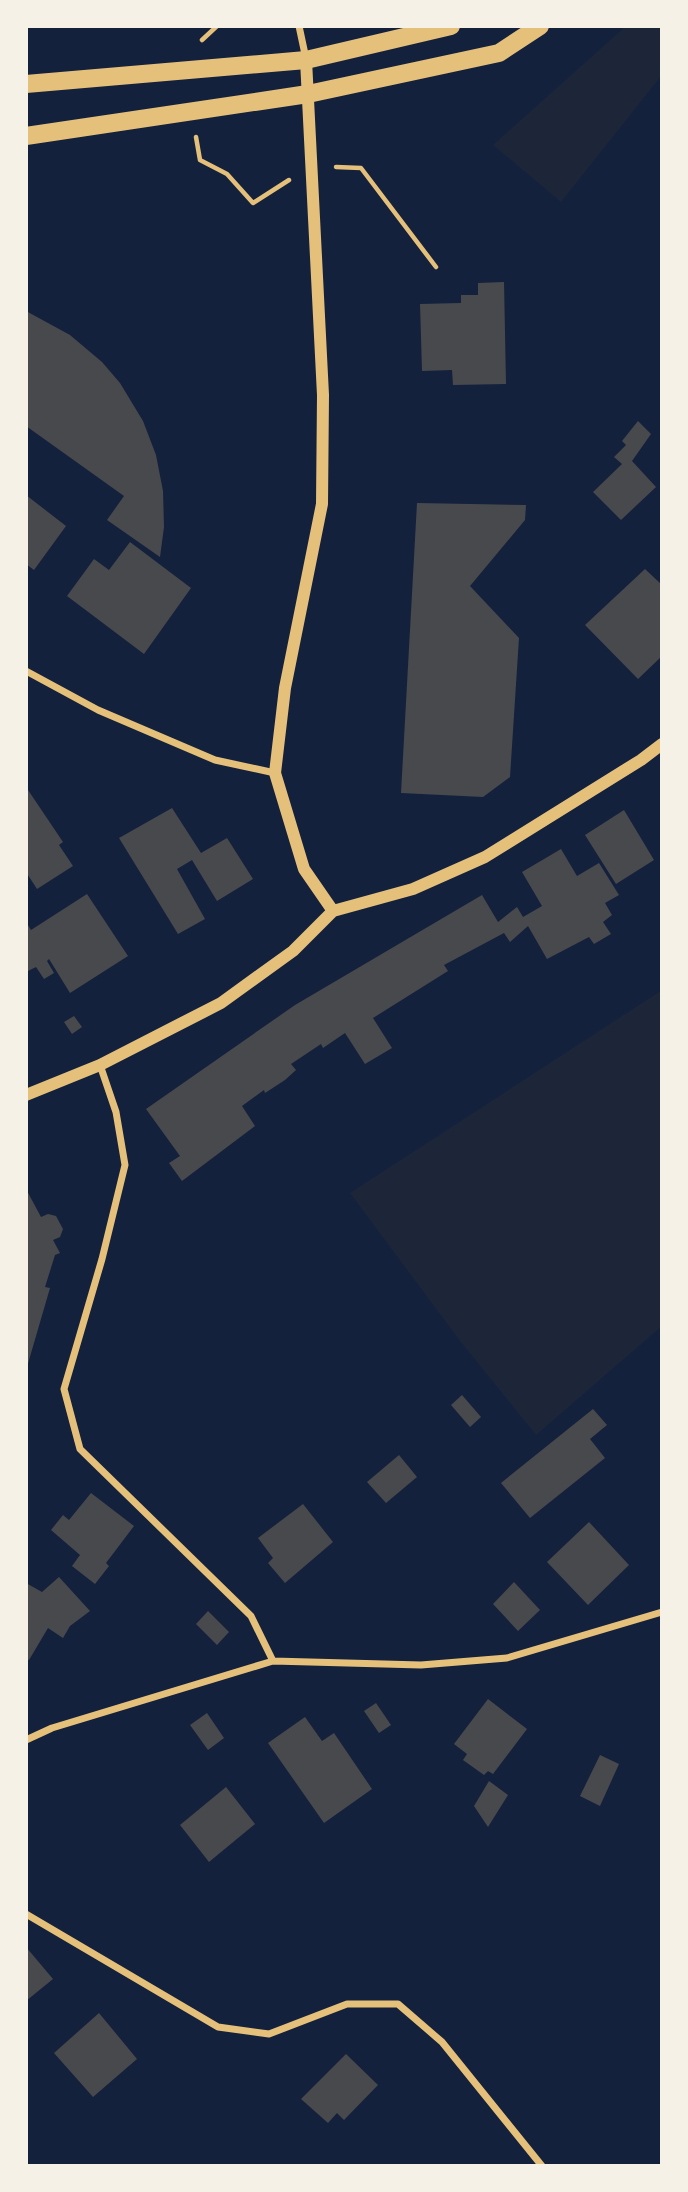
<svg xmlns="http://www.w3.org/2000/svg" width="688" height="2192" font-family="'Work Sans',sans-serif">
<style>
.green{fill:#1d2539}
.building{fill:#48494c}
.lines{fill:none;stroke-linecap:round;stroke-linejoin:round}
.path{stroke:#e5c07b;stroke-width:4.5}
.minor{stroke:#e5c07b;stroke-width:7}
.tertiary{stroke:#e5c07b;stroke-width:12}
.primary{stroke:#e5c07b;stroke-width:18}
</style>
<rect width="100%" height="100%" fill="#14213d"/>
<!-- green -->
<path class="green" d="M626,26H662V75L561,202L493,145Z
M662,990V1326L536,1435L460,1341L350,1193Z"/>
<!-- building -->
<path class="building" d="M504,282L506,384L453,385L452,370L422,371L420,304L461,303V295H478V283Z
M26,311L70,335L102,362L120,383L143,421L156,455L163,491L164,527L160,557L107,520L124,496L26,426Z
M638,421L651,434L632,461L656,487L621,520L593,492L622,464L614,457L626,445L622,441Z
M26,495L66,526L34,570L26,564Z
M417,503L526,505L525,520L470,586L519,638L510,777L483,797L401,793Z
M130,542L191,588L144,654L67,596L94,559L109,570Z
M645,569L662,585V656L638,679L585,625Z
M26,787L63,842L59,845L73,866L37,889L26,872Z
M172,808L201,853L227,838L253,879L217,901L192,860L177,869L205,919L178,934L119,838Z
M624,810L654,860L616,884L585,835Z
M561,849L577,876L599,863L619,895L605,903L612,915L603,922L611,934L594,944L589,937L547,959L528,926L510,942L504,933L444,965L448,971L373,1018L392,1048L365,1064L345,1033L323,1048L321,1044L291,1064L296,1070L285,1080L265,1093L264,1090L242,1106L255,1126L182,1181L169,1163L180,1156L146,1109L295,1005L482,895L498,922L517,907L523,917L542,906L522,872Z
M87,894L128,956L70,993L49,959L47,961L54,973L44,979L36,967L26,972V922L31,930Z
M74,1016L82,1027L72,1034L64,1022Z
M26,1189L41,1217L48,1214L56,1216L63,1229L60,1237L53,1240L60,1253L55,1255L45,1287L50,1288L27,1367Z
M462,1395L481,1417L470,1427L451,1405Z
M593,1409L607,1425L590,1439L605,1458L530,1518L501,1483Z
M399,1455L417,1477L386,1503L367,1482Z
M91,1493L134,1526L106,1563L109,1566L95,1584L72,1566L80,1555L51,1530L63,1515L69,1520Z
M303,1504L333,1542L285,1583L268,1563L273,1558L258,1538Z
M589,1522L629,1565L588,1605L547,1562Z
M59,1577L90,1611L70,1626L63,1638L48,1628L29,1660L26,1659V1583L42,1592Z
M514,1582L540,1610L518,1631L493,1604Z
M208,1611L229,1632L217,1645L196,1624Z
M488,1699L527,1729L493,1774L488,1771L484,1775L463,1760L467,1754L454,1744Z
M376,1703L391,1725L379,1733L364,1711Z
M207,1713L224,1738L208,1750L190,1725Z
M305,1717L322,1741L334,1733L372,1789L324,1823L268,1743Z
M600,1755L619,1764L600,1806L580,1796Z
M489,1781L508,1795L488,1827L474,1806Z
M226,1787L255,1824L209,1862L180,1825Z
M26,1947L53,1979L26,2001Z
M99,2013L137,2059L93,2097L54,2053Z
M346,2054L378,2085L344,2120L337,2113L328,2123L301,2099Z"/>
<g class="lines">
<!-- path -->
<path class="path" d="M202,40L217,26
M196,137L200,160L227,174L253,203L289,180
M336,167L361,168L436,267"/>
<!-- minor -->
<path class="minor" d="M299,26L306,59
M26,671L98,710L215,760L275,773
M100,1065L116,1112L125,1165L102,1259L64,1389L80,1449L251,1616L273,1661L421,1665L507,1658L662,1612
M26,1740L52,1728L273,1661
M26,1914L218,2027L269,2034L347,2004H398L442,2042L542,2166"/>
<!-- tertiary -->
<path class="tertiary" d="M306,60L323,395L322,504L285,688L275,773L304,869L333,911
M26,1095L100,1065L221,1003L293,951L333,911L413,889L485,857L641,760L662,744"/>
<!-- primary -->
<path class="primary" d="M26,84L306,60L451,26
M26,136L308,94L499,53L540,26"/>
</g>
<!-- border -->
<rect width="688" height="2192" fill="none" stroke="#f6f1e7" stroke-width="56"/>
</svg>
